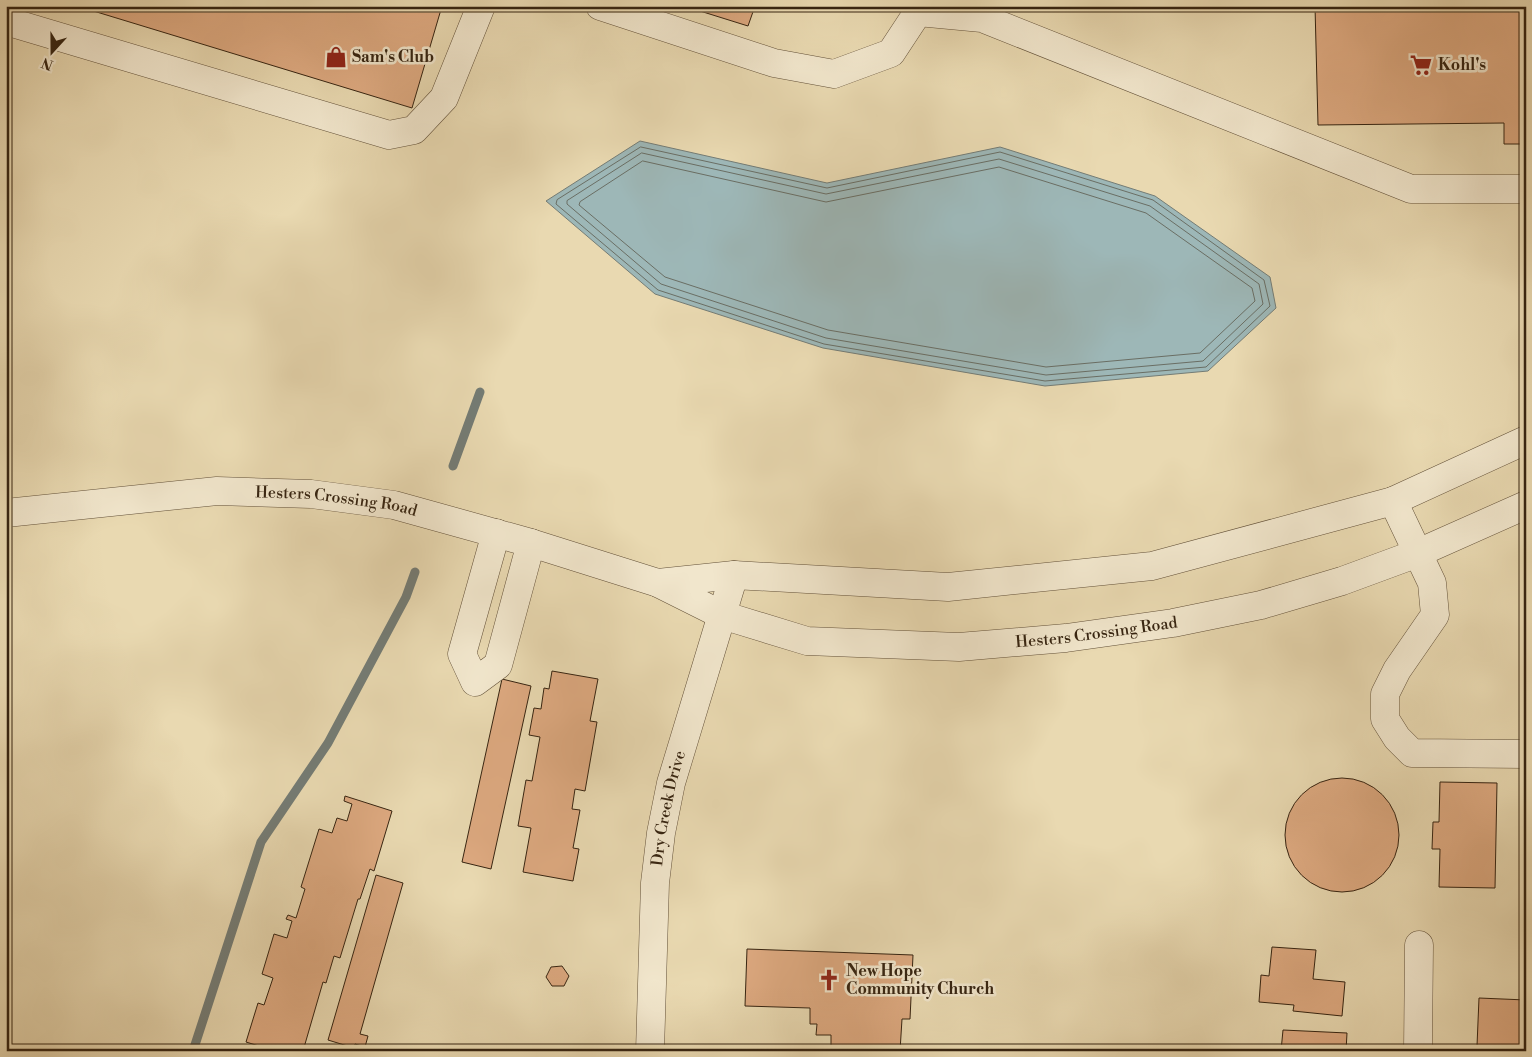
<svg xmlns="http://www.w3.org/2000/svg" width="1532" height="1057" font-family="'Libre Bodoni',serif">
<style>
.water{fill:#9db7b7;stroke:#747c75}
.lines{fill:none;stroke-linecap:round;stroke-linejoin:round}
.shore{stroke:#6a6e64;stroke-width:1}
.stream{stroke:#747c75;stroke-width:9}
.building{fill:#dda980;stroke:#362411}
.minor-casing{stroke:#635139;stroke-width:29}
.minor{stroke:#f1e6cc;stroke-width:28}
.labels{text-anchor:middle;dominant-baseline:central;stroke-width:5;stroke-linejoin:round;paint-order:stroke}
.poi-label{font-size:16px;font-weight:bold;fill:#362411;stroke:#f1e6cc;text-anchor:start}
.street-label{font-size:16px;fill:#362411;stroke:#f1e6cc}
</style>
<rect width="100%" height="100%" fill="#e9d9b1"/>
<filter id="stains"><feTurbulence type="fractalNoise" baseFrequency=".004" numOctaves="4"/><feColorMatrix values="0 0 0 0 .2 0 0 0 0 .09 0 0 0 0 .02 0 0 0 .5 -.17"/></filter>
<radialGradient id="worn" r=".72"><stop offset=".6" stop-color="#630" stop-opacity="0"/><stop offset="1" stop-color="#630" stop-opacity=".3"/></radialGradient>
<!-- water -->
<path class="water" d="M640,141L827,183L1000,147L1155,196L1270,277L1276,308L1208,371L1045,386L823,348L655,294L546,201Z"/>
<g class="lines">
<!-- shore -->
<path class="shore" d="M641,147L827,188L1000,152L1153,200L1264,280L1270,306L1206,367L1045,381L824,344L658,290L556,204L557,200Z
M642,153L826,194L999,159L1150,206L1259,284L1263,304L1203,361L1046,375L826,338L661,284L567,204V201Z
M643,161L826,202L999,167L1146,213L1252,288L1255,301L1200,353L1046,367L828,330L665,277L579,205L580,202Z"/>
<!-- stream -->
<path class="stream" d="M453,466L480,392
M193,1051L261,842L328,743L406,597L415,572"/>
</g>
<!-- building -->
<path class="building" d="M77,6H442L412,108Z
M684,6H755L748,26Z
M1315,6H1526V144H1504V123L1318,125Z
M552,671L598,679L590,721L597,722L585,791L575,789L572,809L580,810L573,848L579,849L573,881L523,872L531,828L518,826L526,780L532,781L540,737L529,735L534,708L541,709L544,688L549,689Z
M502,679L531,686L491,869L462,862Z
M1285 835a57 57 0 1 1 114 0a57 57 0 1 1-114 0Z
M1440,782L1497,783L1495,888L1439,887L1440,849H1432L1433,822H1439Z
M345,796L392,811L374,871L370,869L360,899H358L340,958L334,956L326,983L323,982L303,1051H275L246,1042L258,1003L264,1005L273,978L262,974L274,934L287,938L292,921L286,919L288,915L296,918L305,889L301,887L319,829L332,833L337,818L347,821L352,804L344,801Z
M376,875L403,883L360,1034L368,1036L365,1047L355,1044L354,1048L328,1040Z
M1272,947L1316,950L1313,979L1345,982L1342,1016L1293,1011L1294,1005L1259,1002L1261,975L1269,976Z
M747,949L913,955L910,1019H902L900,1051H831V1035H816L817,1024H810V1008L745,1006Z
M562,966L569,976L564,986H552L546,977L551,967Z
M1479,998L1526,1000V1051H1506V1047L1477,1046Z
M1283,1030L1347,1033L1346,1051H1281Z"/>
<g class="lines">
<!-- minor casing -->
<g class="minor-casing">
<g id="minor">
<path d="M600,6L774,63L834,74L891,53L918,12L919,6"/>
<path d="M918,12L982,18L1411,189H1526"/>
<path d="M6,21L389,135L414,130L444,98L481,6"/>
<path d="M1393,501L1432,583L1435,615L1397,670L1385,694V719L1397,738L1412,753L1526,754"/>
<path id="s1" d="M6,513L217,491L311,494L394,505L531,543L658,583L722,615L807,641L959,647L1066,638L1173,623L1261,605L1342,581L1418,553L1526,505"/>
<path d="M496,533L462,654L475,682L498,665L531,543"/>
<path d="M658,583L734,575L948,587L1152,566L1393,501L1526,440"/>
<path id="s2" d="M650,1051L655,883L661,833L671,783L734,575"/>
<path d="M1418,1051L1419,945"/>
</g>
</g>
<!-- minor -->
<use href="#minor" class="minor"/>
</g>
<!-- icons -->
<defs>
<g id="shop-bare" transform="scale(1.725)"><path d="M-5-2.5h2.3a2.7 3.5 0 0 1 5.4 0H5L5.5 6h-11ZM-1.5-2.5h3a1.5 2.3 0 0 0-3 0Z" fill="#8f2418" stroke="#f1e6cc" stroke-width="2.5" paint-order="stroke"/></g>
<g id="supermarket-bare" transform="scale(1.725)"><path d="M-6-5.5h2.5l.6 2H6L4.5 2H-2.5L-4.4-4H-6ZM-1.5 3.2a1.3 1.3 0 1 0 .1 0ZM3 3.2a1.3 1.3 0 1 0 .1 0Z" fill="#8f2418" stroke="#f1e6cc" stroke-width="2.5" paint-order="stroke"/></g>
<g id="church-bare" transform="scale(1.725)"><path d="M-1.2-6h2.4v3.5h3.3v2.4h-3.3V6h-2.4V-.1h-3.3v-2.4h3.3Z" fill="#8f2418" stroke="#f1e6cc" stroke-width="2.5" paint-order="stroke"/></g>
</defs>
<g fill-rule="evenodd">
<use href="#shop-bare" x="336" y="57"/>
<use href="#supermarket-bare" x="1421" y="65"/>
<use href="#church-bare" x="829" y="980"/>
</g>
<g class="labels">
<!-- poi labels -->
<g class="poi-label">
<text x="352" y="57">Sam's Club</text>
<text x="1438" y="65">Kohl's</text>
<text x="846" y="971">New Hope<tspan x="846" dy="18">Community Church</tspan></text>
</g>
<!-- street labels -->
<g class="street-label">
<text stroke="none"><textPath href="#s1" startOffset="332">Hesters Crossing Road</textPath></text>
<text stroke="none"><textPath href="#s1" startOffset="1116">Hesters Crossing Road</textPath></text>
<text stroke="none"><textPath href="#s2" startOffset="244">Dry Creek Drive</textPath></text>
</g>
</g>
<!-- margin -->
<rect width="1532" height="1057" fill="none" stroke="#e9d9b1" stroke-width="25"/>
<rect x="8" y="8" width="1517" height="1042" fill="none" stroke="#362411" stroke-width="2.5"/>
<rect x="12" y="12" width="1507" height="1032" fill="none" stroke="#362411"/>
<!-- north arrow -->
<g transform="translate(52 52) rotate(201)" stroke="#f1e6cc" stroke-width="4" paint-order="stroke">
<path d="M0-4L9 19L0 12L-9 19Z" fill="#362411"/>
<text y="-8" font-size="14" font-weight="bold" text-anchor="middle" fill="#362411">N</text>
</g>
<rect width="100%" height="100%" filter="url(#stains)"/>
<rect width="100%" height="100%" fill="url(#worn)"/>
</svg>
